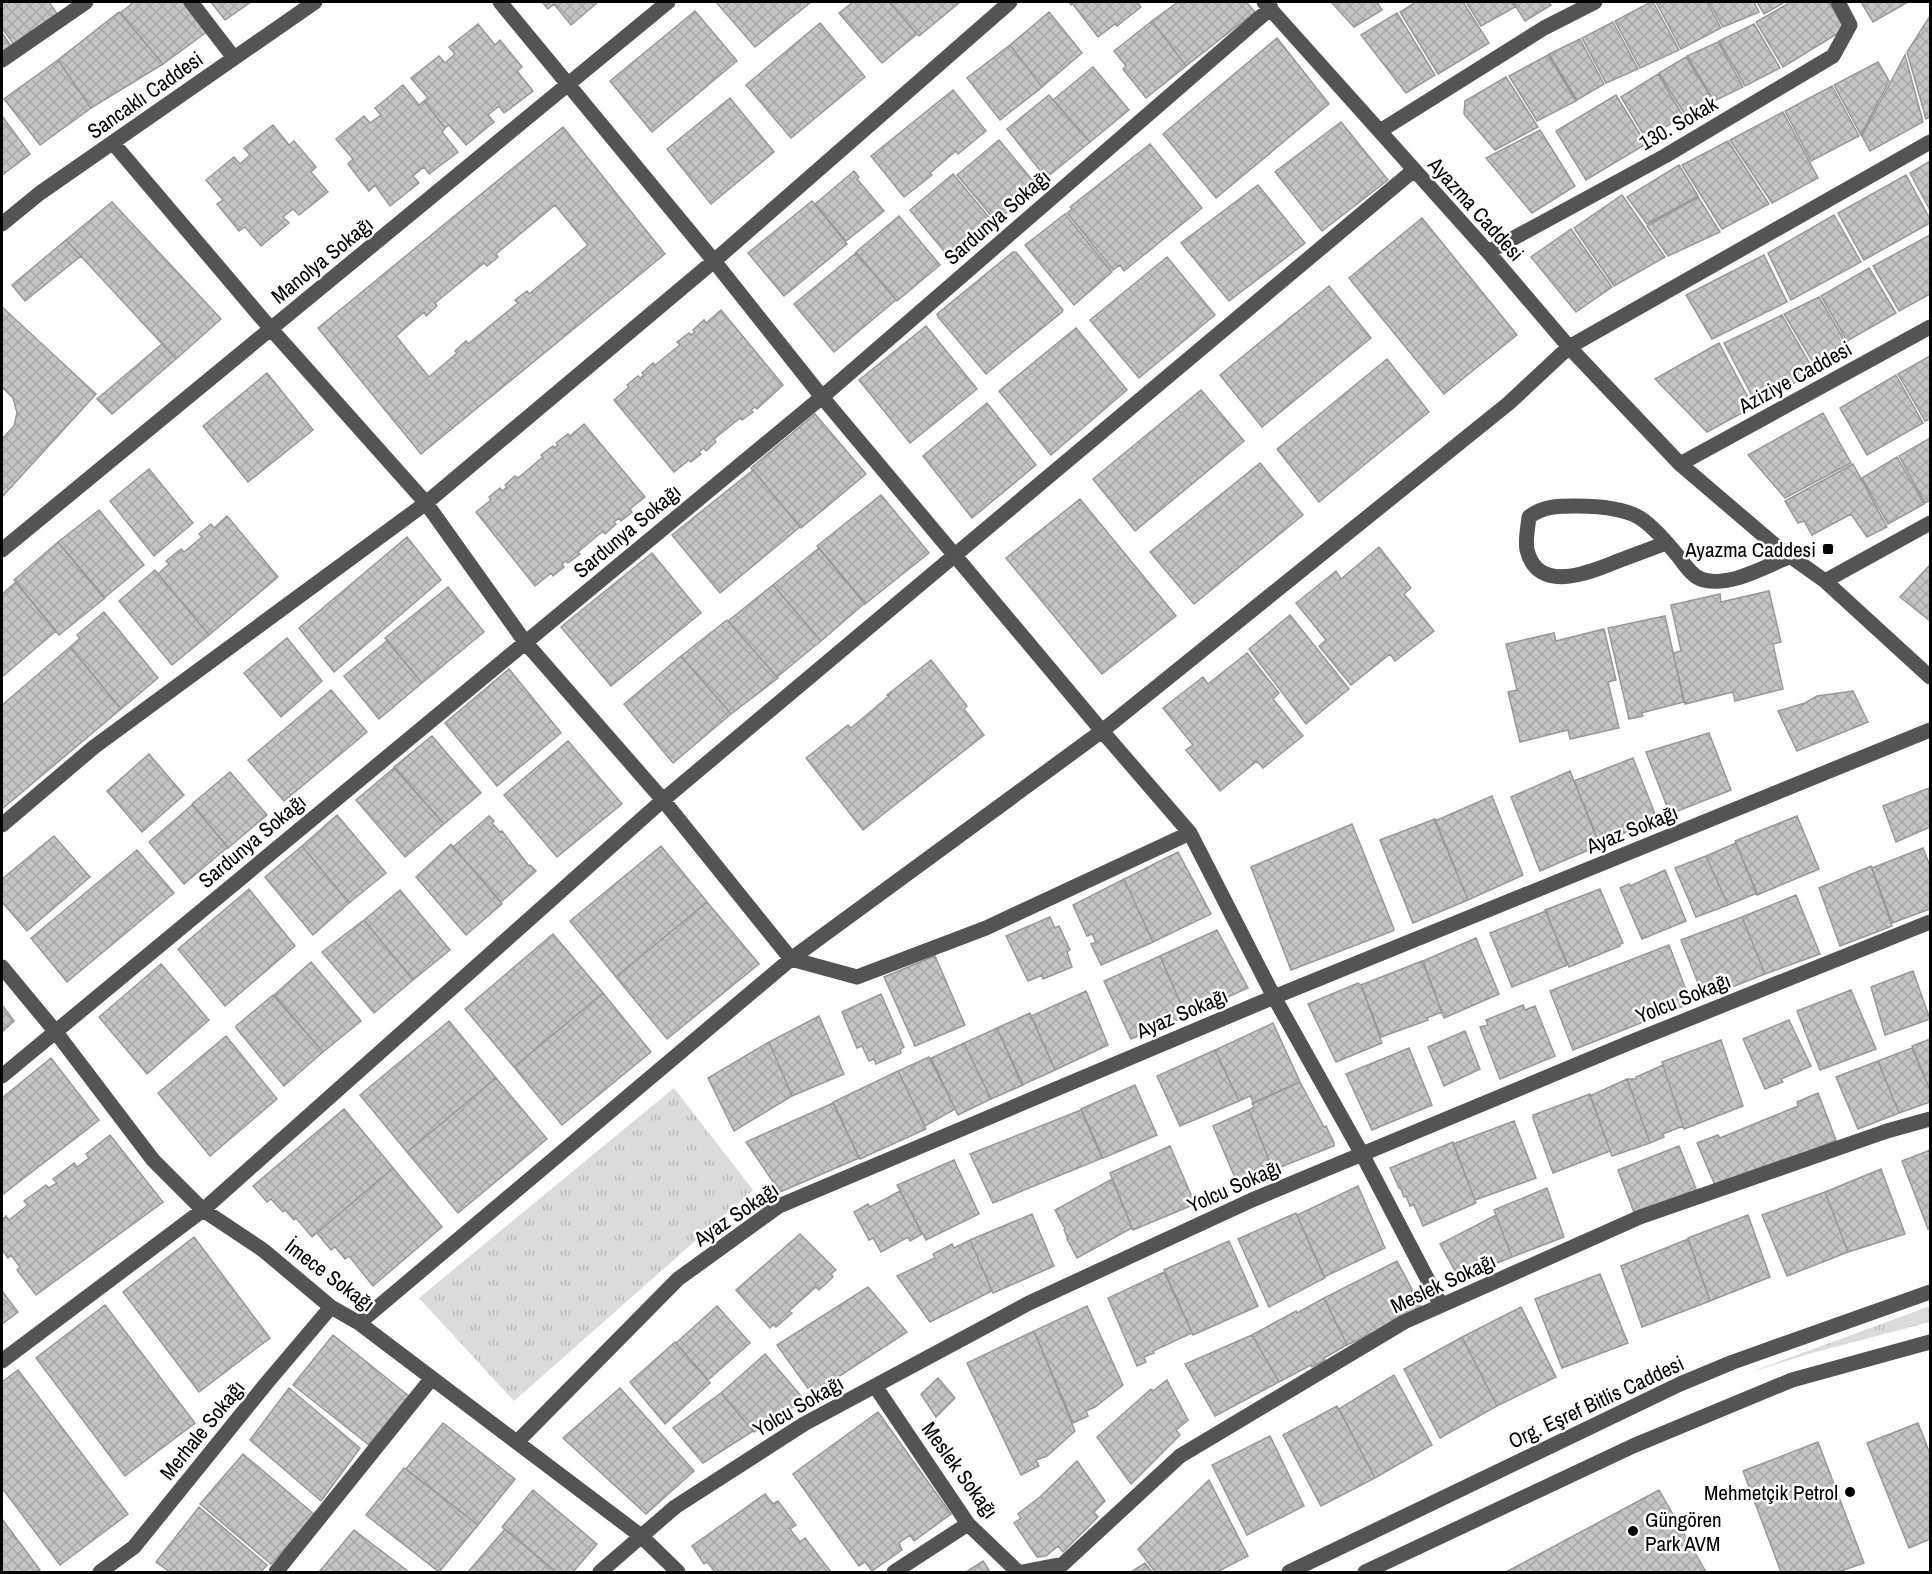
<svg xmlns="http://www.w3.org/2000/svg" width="1932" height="1574" font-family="'Archivo Narrow',sans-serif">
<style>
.grass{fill:url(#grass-tufts)}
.building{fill:url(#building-cross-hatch);stroke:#989898;stroke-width:1.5;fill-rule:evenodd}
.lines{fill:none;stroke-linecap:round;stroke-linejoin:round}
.minor{stroke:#545454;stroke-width:15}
.poi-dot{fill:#000;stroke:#fff;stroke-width:2}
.labels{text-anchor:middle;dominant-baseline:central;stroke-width:5;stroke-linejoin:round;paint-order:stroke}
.street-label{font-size:21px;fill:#000;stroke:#fff}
.poi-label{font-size:21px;fill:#000;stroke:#fff;text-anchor:end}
</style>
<defs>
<pattern id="grass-tufts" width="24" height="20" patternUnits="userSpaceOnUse" patternTransform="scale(1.5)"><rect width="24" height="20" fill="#dbdbdb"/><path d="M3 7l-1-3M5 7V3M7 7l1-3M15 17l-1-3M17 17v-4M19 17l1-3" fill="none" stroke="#bababa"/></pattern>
<pattern id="building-cross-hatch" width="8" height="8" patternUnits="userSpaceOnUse" patternTransform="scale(1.5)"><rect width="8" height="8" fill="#c4c4c4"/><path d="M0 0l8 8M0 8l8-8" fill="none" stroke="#a7a7a7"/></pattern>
</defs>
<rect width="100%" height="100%" fill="#fff"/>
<!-- grass -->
<path class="grass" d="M674,1088L753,1190L514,1401L419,1298Z
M1930,1306V1322L1812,1353L1751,1372Z"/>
<!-- building -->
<path class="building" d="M2,2H49L58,15L14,45L2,28Z
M134,2H183L208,31L163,64L120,13Z
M211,2H254H251L225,20Z
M542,2H598L571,25L554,4L548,9Z
M716,2H811L755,47Z
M853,2H889L917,34L882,63L839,13Z
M889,2H958L959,3L919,36Z
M1069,2H1137L1141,7L1117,26L1115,24L1098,37L1072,3L1071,5Z
M1178,2H1246L1255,12L1186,66L1152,21Z
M1331,2H1377L1382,10L1354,27Z
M1416,2H1463L1489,43L1438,74L1400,12Z
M1466,2H1511L1515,7L1481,26Z
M1513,2H1548L1551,5L1525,21Z
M1651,2H1653L1679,50L1640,68L1615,21Z
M1656,2H1707L1721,28L1681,49Z
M1709,2H1754L1759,12L1723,27Z
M1757,2H1785L1764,14Z
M1791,2H1829L1845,29L1783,67L1756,22Z
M1861,2H1908L1873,22Z
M695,11L737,61L652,132L610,81Z
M119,12L163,64L91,108L58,60Z
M1049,12L1082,53L1042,87L1010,45Z
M1397,13L1435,75L1406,93L1361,35Z
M1930,16V117L1926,119L1907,52Z
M1152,21L1186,66L1146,98L1123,69L1126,66L1114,51Z
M1613,22L1638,69L1606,83L1582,38Z
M820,23L865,77L791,138L746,85Z
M478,24L495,45L500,40L522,67L517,71L533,91L504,113L499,106L488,115L494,122L466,145L449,125L445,128L424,101L428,98L411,78L439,56L445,63L455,54L449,47Z
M1754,24L1780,68L1745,86L1719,41Z
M2,33L12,47L2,55Z
M1277,38L1329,104L1216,198L1163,134Z
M1580,39L1604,84L1577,100L1549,54Z
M1718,42L1743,87L1714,101L1687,56Z
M1010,45L1042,87L1000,120L967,78Z
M1548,55L1576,101L1537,121L1509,76Z
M1905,55L1923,122L1870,151L1862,136Z
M1686,57L1714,102L1687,118L1659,73Z
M58,60L91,108L40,145L4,99Z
M1878,62L1889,81L1861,135L1834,85Z
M1093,67L1129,110L1090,142L1053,100Z
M1658,74L1683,116L1646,139L1621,97Z
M1506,77L1538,127L1495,150L1464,114L1465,101Z
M403,85L419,105L424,101L445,128L442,132L458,152L429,174L424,167L413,176L419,183L390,206L375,185L369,191L348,164L353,159L336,139L364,116L370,123L381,115L375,108Z
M1832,86L1859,136L1811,161L1785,111Z
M953,90L986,131L958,154L956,151L930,173L932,175L904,197L871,156Z
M1049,95L1090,142L1046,178L1007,129Z
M1616,95L1646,144L1586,180L1556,131Z
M730,98L774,152L711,204L667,149Z
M1783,112L1818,178L1772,203L1730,140Z
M2,116L30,154L2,175Z
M1341,122L1388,180L1322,231L1275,172Z
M273,125L289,145L294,141L316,167L311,172L328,192L299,215L293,209L283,217L289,223L261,246L245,227L239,231L217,204L223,200L206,180L234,157L240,164L250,155L244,148Z
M563,127L665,254L421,454L318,328ZM555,205L588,245L529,294L527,291L515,300L518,303L468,344L466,341L455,351L457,353L429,377L396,336L424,312L426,316L437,306L435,303L484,263L487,266L498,257L496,254Z
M1540,130L1575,186L1532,213L1486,158Z
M999,140L1038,187L1000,218L998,216L994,219L957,175Z
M1728,141L1769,204L1722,229L1682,165Z
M1150,144L1202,208L1124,271L1120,265L1113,270L1067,213L1072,209L1070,207Z
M1930,161V210L1910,173Z
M1679,165L1698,196L1647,224L1627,197Z
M854,171L859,177L857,179L884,211L846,241L815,204Z
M953,174L993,222L949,257L910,210Z
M1906,175L1930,219V223L1864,260L1838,213Z
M1258,185L1305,243L1229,301L1181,243Z
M1622,195L1665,257L1614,286L1574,228Z
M1698,197L1720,232L1668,256L1647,226Z
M812,201L847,244L784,296L748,253Z
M112,202L221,319L176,359L66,240Z
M1065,214L1112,272L1074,305L1025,245Z
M1834,215L1861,262L1791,300L1768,253Z
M899,216L940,265L897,301L856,252Z
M1422,218L1517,335L1444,394L1349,278Z
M1571,229L1612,287L1576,312L1531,257Z
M1930,235V294L1899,311L1873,266Z
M66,240L81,256L25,301L12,285Z
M1013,252H1016L1063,310L1062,312L986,374L938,317L937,314Z
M856,253L896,300L834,352L794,304Z
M1764,255L1787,302L1712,339L1686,295Z
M1167,257L1215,315L1139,378L1090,320Z
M1869,268L1896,313L1847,341L1821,296Z
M1329,286L1371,338L1262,427L1220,375Z
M1819,297L1850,350L1817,369L1784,314Z
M2,307L96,394L3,496L2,495Z
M721,310L783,385L757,409L755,407L751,410L753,412L742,420L740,418L714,439L716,442L706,451L704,448L699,452L701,454L691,462L689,460L674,472L614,400L629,387L627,385L638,376L640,378L644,375L642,373L653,363L655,365L680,345L677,342L689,333L691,335L695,332L693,330L704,320L706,323Z
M1782,315L1814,371L1757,405L1724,343Z
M926,326L977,389L910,443L859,380Z
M1076,328L1127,390L1051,455L999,391Z
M1719,343L1753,407L1707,432L1655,379Z
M162,344L176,359L112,414L97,399Z
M1930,356V419L1925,421L1898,374Z
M1387,359L1429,412L1319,502L1277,449Z
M267,373L313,430L248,482L203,426Z
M1896,375L1923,423L1867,455L1840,408Z
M2,387L13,398L17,413L14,426L2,439Z
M1201,390L1244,441L1135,531L1093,479Z
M987,403L1036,465L972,518L923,456Z
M1823,413L1851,463L1785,498L1748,455Z
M815,414L866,474L801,528L751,468Z
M584,424L645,497L630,509L632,512L621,521L619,518L614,522L616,524L605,534L603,531L578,552L580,554L568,563L566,561L562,564L564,567L553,576L551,573L535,586L476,512L491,500L489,497L500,488L502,491L507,487L505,485L515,476L518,478L543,457L541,455L553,446L554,448L558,445L556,443L568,434L570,436Z
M1930,438V500L1925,503L1899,456Z
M1897,457L1924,504L1888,524L1862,478Z
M1260,463L1303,515L1194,604L1150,552Z
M1853,464L1887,527L1867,537L1851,514L1812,535L1804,521L1798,523L1785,501Z
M149,469L193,523L154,556L110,501Z
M753,470L800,527L720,593L672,535Z
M881,495L929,553L865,604L817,546Z
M1080,499L1176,616L1102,674L1006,558Z
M99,510L144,565L104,598L58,542Z
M227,516L278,577L209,635L158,574L169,564L166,561L181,549L184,552L202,537L199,534L211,524L214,528Z
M407,537L441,580L334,672L299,628Z
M58,542L105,598L59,635L14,580Z
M1379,547L1411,588L1404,594L1434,631L1395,661L1390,654L1351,685L1319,646L1326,640L1296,603L1336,571L1341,579Z
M819,548L865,603L821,641L773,585Z
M652,553L701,613L611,686L561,627Z
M1930,565V621L1900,597Z
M155,570L209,635L172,665L119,601Z
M16,582L56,631L2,677V594Z
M773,585L821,641L777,677L728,621Z
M448,587L484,632L422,683L385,638Z
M1769,591L1781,642L1773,644L1783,689L1735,701L1733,692L1685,704L1673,653L1681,651L1671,605L1720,594L1721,602Z
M104,612L158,678L121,709L70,647L80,638L77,635Z
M1290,615L1349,689L1306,724L1249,649Z
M1665,616L1684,702L1641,713L1643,716L1629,719L1608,628Z
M727,620L778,678L731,714L681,656Z
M1604,629L1616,680L1608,682L1619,728L1570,739L1568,730L1520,742L1508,692L1517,690L1506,644L1554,633L1556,641Z
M287,638L322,681L281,717L244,673Z
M387,641L422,683L379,719L344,676Z
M70,647L121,709L2,809V705Z
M1247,653L1279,693L1273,699L1303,736L1263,768L1257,761L1220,791L1186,750L1193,745L1163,708L1203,677L1208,684Z
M681,656L731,714L673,763L624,704Z
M931,660L967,706L964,709L984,735L863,830L806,758L848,725L851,728L889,696L887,695Z
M509,669L561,733L497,786L445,723Z
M331,690L367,732L284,801L248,760Z
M1853,691L1868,722L1797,751L1778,711L1805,703L1817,696Z
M1709,733L1731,790L1670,814L1646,752Z
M432,736L481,793L444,824L394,767Z
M568,741L622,804L557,857L504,795Z
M149,754L184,795L142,832L107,791Z
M1633,758L1657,819L1599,844L1574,781Z
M394,768L444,824L405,857L356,800Z
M1570,771L1600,845L1540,871L1511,797Z
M230,772L267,815L228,848L192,804Z
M1929,788L1930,827L1896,842L1883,806Z
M1492,796L1523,875L1468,900L1435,821Z
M192,805L228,847L184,884L149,842Z
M337,815L386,873L349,903L302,846Z
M489,816L494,821L492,823L500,832L502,831L529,866L530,865L536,871L501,902L453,847Z
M1797,816L1819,869L1757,895L1735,841Z
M1435,819L1468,900L1413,923L1380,840Z
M1352,824L1394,929L1393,931L1291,970L1251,867Z
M54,836L90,877L27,931L2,902V879Z
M1736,843L1757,893L1728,905L1706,856Z
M451,844L502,904L466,935L416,877Z
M302,846L349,903L313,935L265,877Z
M661,846L707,902L616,977L570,921Z
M1923,848L1930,866V909L1892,923L1872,868Z
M137,850L174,893L67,982L31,938Z
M1178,852L1211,914L1153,942L1124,879Z
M1706,856L1728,905L1696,917L1675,868Z
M1871,866L1892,926L1840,946L1819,888Z
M1665,870L1686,921L1642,939L1620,888L1629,884L1630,886Z
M1124,879L1153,942L1101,965L1091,944L1096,942L1092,934L1087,936L1073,905Z
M249,889L295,946L225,1006L178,949Z
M1600,889L1623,943L1620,944V946L1569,967L1545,910Z
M400,890L450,950L413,980L364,920Z
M1796,895L1820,954L1765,974L1742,917Z
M707,902L759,964L667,1039L616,977Z
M1546,911L1567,965L1512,987L1490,933Z
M1050,917L1055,928L1059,926L1070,950L1067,952L1072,967L1043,979L1042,975L1028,981L1006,936Z
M1742,917L1765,974L1704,998L1681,940Z
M364,920L413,980L374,1013L322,952Z
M1217,930L1248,988L1186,1016L1160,956Z
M553,934L603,993L514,1067L465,1009Z
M1476,938L1499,994L1444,1018L1423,961Z
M1669,945L1691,1003L1573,1050L1550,991Z
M935,956L965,1025L915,1046L884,977Z
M1160,956L1186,1016L1131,1039L1104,981Z
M1422,961L1442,1012L1427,1018L1428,1020L1381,1037L1361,985Z
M311,962L361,1021L323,1052L274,995Z
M161,964L209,1020L147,1074L99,1017Z
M1913,971L1930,1019L1885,1035L1871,987Z
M1358,983L1361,985L1382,1043L1336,1062L1308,1004Z
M1851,990L1876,1049L1820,1070L1797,1011Z
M1086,991L1108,1045L1055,1070L1031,1016Z
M603,993L651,1052L562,1125L514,1067Z
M881,994L904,1047L900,1050L901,1053L876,1064L874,1059L869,1061L862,1046L857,1048L842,1012Z
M273,995L323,1052L284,1086L236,1028V1026Z
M2,1005L14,1021L2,1032Z
M1523,1005L1525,1010L1535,1006L1555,1056L1500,1079L1480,1027L1488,1025L1486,1020Z
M1030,1013L1055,1070L1022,1085L997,1028Z
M819,1016L844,1074L792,1096L769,1042Z
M1789,1020L1811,1066L1781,1079L1783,1082L1765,1089L1743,1039Z
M449,1021L496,1078L407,1152L360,1095Z
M1273,1023L1300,1082L1254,1103L1250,1096L1239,1101L1215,1050Z
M997,1028L1023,1085L991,1099L964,1043Z
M1465,1031L1480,1069L1444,1086L1428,1047Z
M226,1036L277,1099L210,1156L158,1093Z
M1930,1039V1090L1912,1046Z
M1721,1040L1743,1106L1684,1129L1662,1062Z
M769,1042L792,1096L734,1131L708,1078Z
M964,1043L991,1099L958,1115L931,1058Z
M1409,1048L1432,1105L1372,1130L1346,1074Z
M1912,1048L1930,1090V1102L1899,1113L1878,1061Z
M1215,1050L1239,1101L1180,1126L1157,1076Z
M929,1057L955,1109L925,1126L898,1071Z
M51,1058L99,1120L2,1195V1098Z
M1878,1061L1899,1113L1858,1129L1836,1077Z
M1663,1065L1683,1126L1663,1134L1664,1137L1650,1143L1627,1079H1636V1077Z
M898,1071L926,1129L860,1159L833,1102Z
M496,1078L547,1139L458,1213L407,1152Z
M1627,1079L1650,1143L1612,1156L1590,1096Z
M1300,1082L1324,1127L1326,1126L1334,1143V1146L1273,1170L1249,1110L1254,1107L1252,1103Z
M1135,1085L1157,1135L1103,1158L1081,1109Z
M1818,1093L1836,1140L1717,1190L1697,1143L1718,1135L1720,1138L1798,1106L1797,1102Z
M1590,1094L1610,1151L1553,1173L1533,1118V1115Z
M833,1103L859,1158L780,1192L746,1142Z
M344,1109L393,1168L312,1237L296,1218L294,1220L285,1210L283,1212L271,1199L267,1202L253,1186Z
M1081,1110L1102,1158L993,1203L970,1154Z
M1249,1110L1273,1170L1238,1185L1213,1126Z
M1514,1121L1536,1178L1475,1200L1453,1144Z
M110,1135L163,1202L36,1295L17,1270L20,1267L11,1255L8,1258L2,1249V1220L6,1216L9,1220L28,1205L24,1201L46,1185L49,1188L57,1183L53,1179L74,1163L77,1167L89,1158L86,1154Z
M1453,1142L1476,1203L1423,1226L1414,1205L1410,1206L1406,1196L1404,1197L1400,1187L1399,1188L1390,1168Z
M1170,1146L1195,1204L1133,1230L1110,1173Z
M1679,1146L1697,1191L1635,1215L1618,1170Z
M1930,1150V1228L1928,1229L1902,1161Z
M954,1160L979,1214L926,1240L897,1185Z
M393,1168L442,1227L373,1286L349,1256L345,1259L335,1247L331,1250L317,1233Z
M1881,1169L1905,1234L1848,1252L1825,1192Z
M1112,1179L1132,1228L1077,1258L1067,1239H1068L1064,1230L1065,1229L1055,1210Z
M1358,1186L1385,1248L1324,1277L1297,1215Z
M1547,1188L1564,1237L1512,1257L1494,1210Z
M900,1191L922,1234L910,1241L908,1237L881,1252L873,1238L869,1240L854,1212L868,1204L870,1207Z
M1825,1192L1848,1252L1787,1276L1762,1215Z
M1296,1213L1325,1278L1269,1307L1238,1239Z
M1032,1214L1054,1266L993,1293L970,1240Z
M1496,1215L1512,1257L1459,1278L1440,1244Z
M1748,1215L1770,1277L1710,1301L1688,1238Z
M800,1234L836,1270L831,1274L833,1277L819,1290L816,1287L789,1311L792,1313L776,1327L774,1324L770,1328L736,1290Z
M194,1237L270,1338L199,1392L123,1292Z
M1688,1239L1710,1301L1642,1327L1621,1266Z
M970,1240L992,1291L930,1322L897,1276L935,1258L933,1254L952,1244L954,1248Z
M1229,1241L1258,1306L1193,1335L1164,1270Z
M1397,1261L1423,1310L1347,1345L1324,1298Z
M1164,1272L1192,1333L1153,1351L1154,1353L1144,1357L1146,1362L1137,1366L1108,1298Z
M1600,1274L1628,1343L1562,1368L1535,1299Z
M868,1287L907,1332L812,1394L777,1345Z
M2,1291L18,1312L2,1324Z
M1324,1298L1347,1345L1324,1358L1325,1360L1312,1367L1311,1365L1279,1382L1252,1335L1296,1311L1297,1313Z
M105,1305L195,1423L125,1476L36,1358Z
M717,1306L750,1343L708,1380L676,1343Z
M1087,1306L1123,1385L1095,1407L1086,1411L1088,1416L1073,1423L1034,1331Z
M1521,1307L1556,1377L1497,1406L1462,1337Z
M1034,1331L1075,1431L1047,1456L1036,1460L1039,1466L1021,1475L967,1363Z
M333,1335L409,1396L369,1445L293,1385Z
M1252,1335L1279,1382L1215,1416L1185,1364Z
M1462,1337L1497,1406L1440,1438L1404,1369Z
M675,1342L710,1383L665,1424L630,1382Z
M765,1354L802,1397L801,1402L754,1432L721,1393Z
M18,1370L128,1514L60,1565L2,1488V1382Z
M1394,1375L1432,1445L1375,1478L1339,1409Z
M938,1378L955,1398L936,1417L921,1394Z
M1167,1380L1188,1420L1176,1430L1180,1435L1131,1484L1097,1437L1151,1389L1153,1391Z
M289,1388L360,1448L321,1501L250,1440Z
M620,1388L694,1471L646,1514L563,1438Z
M721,1393L753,1431L703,1463L673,1428Z
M1337,1406L1375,1478L1321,1506L1283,1435Z
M878,1412L951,1514L914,1541L910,1535L899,1543L902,1550L872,1571L865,1562L859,1566L793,1474Z
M443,1423L515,1479L478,1525L406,1469Z
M1918,1423L1930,1454V1539L1909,1548L1867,1443Z
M1270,1436L1304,1506L1247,1535L1212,1465Z
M1818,1442L1864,1563L1838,1572H1781L1743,1471Z
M243,1454L315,1515L271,1564L200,1504Z
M1077,1461L1105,1501L1094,1512L1098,1517L1063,1552L1058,1546L1046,1556L1037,1557L1014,1523L1021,1518L1018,1514L1040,1497Z
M404,1468L478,1525L439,1572L366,1515Z
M1209,1480L1248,1556L1217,1572H1155L1138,1549Z
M533,1490L597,1544L573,1572H556L502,1527Z
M1659,1490L1706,1572H1506Z
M765,1494L773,1504L778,1501L796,1525L790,1529L800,1542L805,1538L831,1572H715L707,1562L704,1564L692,1546Z
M199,1507L267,1565L261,1572H170L156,1562Z
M2,1519L40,1570L37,1572H2Z
M505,1529L556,1572H468Z
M354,1530L409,1572H319Z
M983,1561L989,1570L986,1572H966Z
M1145,1563L1152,1572H1131Z"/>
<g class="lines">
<!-- minor -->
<path class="minor" d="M191,2L234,58
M500,2L714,261L822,397L1102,731L1190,833L1274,997L1362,1154L1441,1305
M1264,2L1488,252L1569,347L1680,464L1776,546L1825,581L1930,677
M2,60L86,2
M1380,131L1544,28L1595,2
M113,143L271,329L426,503L525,642L663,800L791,959L857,977L986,928L1190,833
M2,224L40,193L315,2
M1488,252L1665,156L1833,56L1850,25L1838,2
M1680,464L1930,327
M1666,543C1650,549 1634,555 1618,561C1591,572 1538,595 1527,550C1525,540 1528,527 1529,517C1543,506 1558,506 1576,506C1596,506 1627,508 1643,520C1654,528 1669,545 1678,556C1685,565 1693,578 1704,580C1731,587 1766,566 1791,556
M2,550L668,2
M1825,581L1930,523
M2,825L94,747L426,503L714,261L1010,2
M2,967L55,1031L153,1160L203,1210L263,1250L331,1307L359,1323L641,1536L678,1572
M2,1076L822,397L1271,8
M359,1323L791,959L1102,731L1509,403L1569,347L1930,142
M2,1361L203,1210L663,800L1414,170
M875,1386L968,1524L1018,1572
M517,1442L678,1279L779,1206L1274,997L1930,730
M100,1572L134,1547L265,1385L331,1307
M276,1572L432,1378
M600,1572L675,1507L804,1424L1029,1303L1252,1200L1631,1042L1930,922
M894,1572L968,1524
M1022,1572L1063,1564L1180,1456L1404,1322L1640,1217L1887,1131L1930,1119
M1289,1572L1680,1384L1733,1362L1930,1292
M1365,1572L1633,1446L1792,1380L1930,1342"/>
</g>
<!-- markers -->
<g class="poi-dot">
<rect x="1822" y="543" width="12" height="12" rx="3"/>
<circle cx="1850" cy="1492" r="6"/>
<circle cx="1633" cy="1531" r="6"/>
</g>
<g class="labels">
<!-- street labels -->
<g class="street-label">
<text transform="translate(145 95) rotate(-35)">Sancaklı Caddesi</text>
<text transform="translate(1678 123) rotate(-30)">130. Sokak</text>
<text transform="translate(1476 209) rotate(48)">Ayazma Caddesi</text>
<text transform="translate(997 217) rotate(-41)">Sardunya Sokağı</text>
<text transform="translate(322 260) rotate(-39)">Manolya Sokağı</text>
<text transform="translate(1795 377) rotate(-29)">Aziziye Caddesi</text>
<text transform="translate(627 531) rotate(-40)">Sardunya Sokağı</text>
<text transform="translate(1632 829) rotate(-22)">Ayaz Sokağı</text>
<text transform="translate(252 841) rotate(-40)">Sardunya Sokağı</text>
<text transform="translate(1683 998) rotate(-22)">Yolcu Sokağı</text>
<text transform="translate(1182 1013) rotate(-23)">Ayaz Sokağı</text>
<text transform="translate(1234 1186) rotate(-24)">Yolcu Sokağı</text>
<text transform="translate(736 1214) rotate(-34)">Ayaz Sokağı</text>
<text transform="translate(330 1275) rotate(37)">İmece Sokağı</text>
<text transform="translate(1443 1283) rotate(-25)">Meslek Sokağı</text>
<text transform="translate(1596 1402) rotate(-25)">Org. Eşref Bitlis Caddesi</text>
<text transform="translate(798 1406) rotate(-30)">Yolcu Sokağı</text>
<text transform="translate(202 1430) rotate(-51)">Merhale Sokağı</text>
<text transform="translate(960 1470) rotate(54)">Meslek Sokağı</text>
</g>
<!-- poi labels -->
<g class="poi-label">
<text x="1816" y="549">Ayazma Caddesi</text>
<text x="1838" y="1492">Mehmetçik Petrol</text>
<text x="1645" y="1519" text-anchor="start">Güngören<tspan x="1645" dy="24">Park AVM</tspan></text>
</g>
</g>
<!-- border -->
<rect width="1932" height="1574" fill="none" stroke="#000000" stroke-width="6"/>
</svg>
